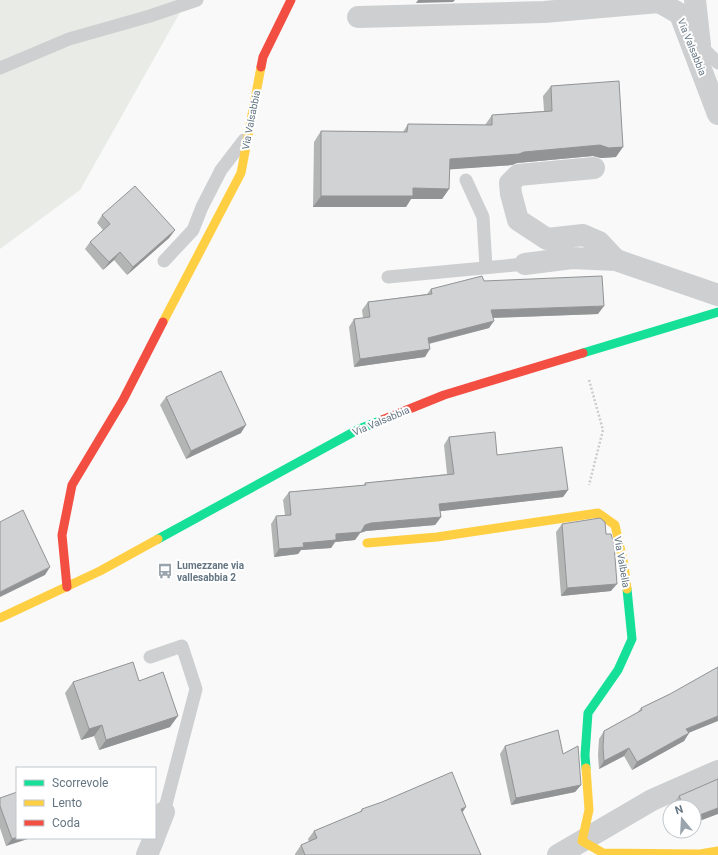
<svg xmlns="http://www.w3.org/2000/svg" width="718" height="855" font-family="Roboto,sans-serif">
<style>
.green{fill:#e8ebe6}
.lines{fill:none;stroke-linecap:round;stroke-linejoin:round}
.path{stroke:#cbcccd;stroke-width:2.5;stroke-dasharray:2 2;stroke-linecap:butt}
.lane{stroke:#cecfd0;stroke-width:13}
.street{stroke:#cecfd0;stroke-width:22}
.fast{stroke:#16e098;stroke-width:9}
.slow{stroke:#ffcf43;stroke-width:9}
.jam{stroke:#f24e42;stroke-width:9}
.wall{fill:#b3b5b5}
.shaded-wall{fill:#929394}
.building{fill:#d0d2d3;stroke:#929394}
.labels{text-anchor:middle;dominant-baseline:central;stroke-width:4;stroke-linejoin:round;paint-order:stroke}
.street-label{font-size:10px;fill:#657683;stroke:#fff}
.poi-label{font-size:10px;font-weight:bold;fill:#657683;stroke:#fff;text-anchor:start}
</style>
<rect width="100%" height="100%" fill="#f9f9f9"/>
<!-- green -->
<path class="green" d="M0,0H187L80,190L0,249Z"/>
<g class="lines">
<!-- path -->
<path class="path" d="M589,380L603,430L589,485"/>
<!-- lane -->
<path class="lane" d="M700,45L718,63
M0,68L69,39L150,16L197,0
M466,180L483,217L486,267
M164,261L193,230L202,207L221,170L244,140
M388,277L525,264
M150,657L182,646L196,689L164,812"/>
<!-- street -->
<path class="street" d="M695,0L700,45
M358,17L544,12L659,2L680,14L718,114
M594,168L518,175L510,183L511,194L518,220L547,239L583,235L599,242L616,260
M525,264L572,258L616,260L718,295
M155,835L164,812
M147,855L154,838
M558,855L652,800L718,771"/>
<!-- fast -->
<path class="fast" d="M583,353L718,312
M158,539L359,429L382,420
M586,768L585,755L588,713L618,670L632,639L627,589"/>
<!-- slow -->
<path class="slow" d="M163,322L241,173L261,67
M367,543L437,537L598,513L615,525L624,565L627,589
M0,618L100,571L158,539
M586,768L589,810L582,841L603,853L700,854L718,851"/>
<!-- jam -->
<path class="jam" d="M261,67L263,57L291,0
M382,420L444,395L583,353
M67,587L62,535L72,485L123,400L163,322"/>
</g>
<!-- wall -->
<path class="wall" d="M551,86L616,157L601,158L593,156L517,163L512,165L449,169V189L442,199H411L406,207H313L314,142L321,131L403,132L408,124L485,125L492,115L544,111L543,96Z
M102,215L175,230L169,238L127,275L114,260L103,270L85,249L90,242L103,230L97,223Z
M484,281L598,314L493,318L489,328L429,344L425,357L354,367L349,327L354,319L363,318L362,310L368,302L427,294L431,289Z
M166,397L241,433L186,459L160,405Z
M449,437L497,455L568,490L563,497L440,511L441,517L435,525L366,531L360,533L355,540L335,542L331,548L301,550L298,554L274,557L271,524L276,516L285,515L283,500L289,492L364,485L365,483L447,474L444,445Z
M562,524L606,534L611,591L561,596L556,532Z
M139,681L170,727L99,750L94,736L81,740L65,693L73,682Z
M670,694L689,733L684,741L632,770L624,756L599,769L598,755L599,739L604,731L637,713L641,708Z
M505,746L563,754L581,785L575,792L511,805L500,754Z
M679,796L694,807H674L673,804Z
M0,798L17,838L6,846L0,828Z
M362,809L462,812L481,855H295V854L301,845L309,842L308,839L314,831L359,813Z"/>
<!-- shaded-wall -->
<path class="shaded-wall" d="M418,0H455L453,2L416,3Z
M600,145L623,147L616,157L601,158L593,156L517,163L512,165L442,170L450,159Z
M413,188L449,189L442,199H411L406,207H313L321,196Z
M175,230L169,238L127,275L133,267Z
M120,252L114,260L103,270L109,262Z
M604,306L598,314L486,318L491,310Z
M494,321L489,328L423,345L428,338Z
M430,349L425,357L354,367L360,359Z
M246,425L241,433L186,459L191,451Z
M568,490L563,497L434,512L439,504Z
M441,517L435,525L366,531L360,533L355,540L335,542L331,548L301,550L298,554L274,557L279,549L336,534L371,523Z
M50,567L45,575L0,597V592Z
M617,584L611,591L561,596L567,588Z
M178,716L170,727L99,750L106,740Z
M718,716V721L681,736L686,729Z
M102,725L94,736L81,740L89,729Z
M689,733L684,741L632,770L637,762Z
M629,748L624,756L599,769L604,761Z
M581,785L575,792L511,805L516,798Z
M466,807L460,816L461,809Z
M718,808V814L694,823V817Z
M17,837V838H31L6,846L12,839Z"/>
<!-- building -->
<path class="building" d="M619,81L623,147L609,148L600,145L524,152L519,154L450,159L449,189L413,188V196H321V131L407,132L408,124L492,125V115L552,111L551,86Z
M135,186L175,230L133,267L120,252L109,262L90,242L110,224L102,215Z
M482,276L484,281L602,276L604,306L491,310L494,321L428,338L430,349L360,359L354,319L370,317L368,302L432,294L431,289Z
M221,371L246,425L191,451L166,397Z
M495,432L497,455L562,447L568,490L439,504L441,517L371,523L365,525L361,532L336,534V540L303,543L304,547L279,549L276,516L291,515L289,492L366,485L365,483L454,474L449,437Z
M23,510L50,567L0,592V522Z
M600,518L605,522L606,534H611L614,544L617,584L567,588L562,524Z
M133,662L139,681L163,672L178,716L106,740L102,725L89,729L73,682Z
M718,667V716L686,729L689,733L637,762L629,748L604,761L603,747L604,731L642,710L641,708L670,694Z
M558,730L563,754L578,746L581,785L516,798L505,746Z
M452,772L466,807L461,809L481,855H305L301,845L317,838L314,831L362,811V809L382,802Z
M718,779V808L694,817V807H684L679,796Z
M17,792V837L12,839L0,806V798Z"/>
<!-- icons -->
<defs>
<g id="bus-bare" transform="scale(1.2)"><path d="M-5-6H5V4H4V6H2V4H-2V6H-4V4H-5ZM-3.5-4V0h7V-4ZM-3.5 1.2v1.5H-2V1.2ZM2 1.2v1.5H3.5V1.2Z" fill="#99a4ac" stroke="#fff" stroke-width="2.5" paint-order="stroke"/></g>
</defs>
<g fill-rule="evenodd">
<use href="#bus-bare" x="165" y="571"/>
</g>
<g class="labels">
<!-- street labels -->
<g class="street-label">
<text transform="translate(692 47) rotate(68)">Via Valsabbia</text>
<text transform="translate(251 120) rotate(-79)">Via Valsabbia</text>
<text transform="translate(381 421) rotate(-23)">Via Valsabbia</text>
<text transform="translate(622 562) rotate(80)">Via Valbella</text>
</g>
<!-- poi labels -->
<g class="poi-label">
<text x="177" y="565">Lumezzane via<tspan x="177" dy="12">vallesabbia 2</tspan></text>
</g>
</g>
<!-- legend -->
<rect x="16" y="767" width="140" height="72" fill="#ffffff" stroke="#c1c8cd"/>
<rect x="24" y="780" width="20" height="6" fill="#16e098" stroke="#c1c8cd"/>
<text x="52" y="787" font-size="12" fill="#657683">Scorrevole</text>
<rect x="24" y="800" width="20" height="6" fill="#ffcf43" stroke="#c1c8cd"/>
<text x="52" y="807" font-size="12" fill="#657683">Lento</text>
<rect x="24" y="820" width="20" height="6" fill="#f24e42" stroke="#c1c8cd"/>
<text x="52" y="827" font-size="12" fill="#657683">Coda</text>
<!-- north arrow -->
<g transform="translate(682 819) rotate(342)"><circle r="19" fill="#ffffff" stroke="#c1c8cd"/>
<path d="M0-3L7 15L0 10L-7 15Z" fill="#99a4ac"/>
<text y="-6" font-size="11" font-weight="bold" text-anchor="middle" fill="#657683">N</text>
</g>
</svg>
